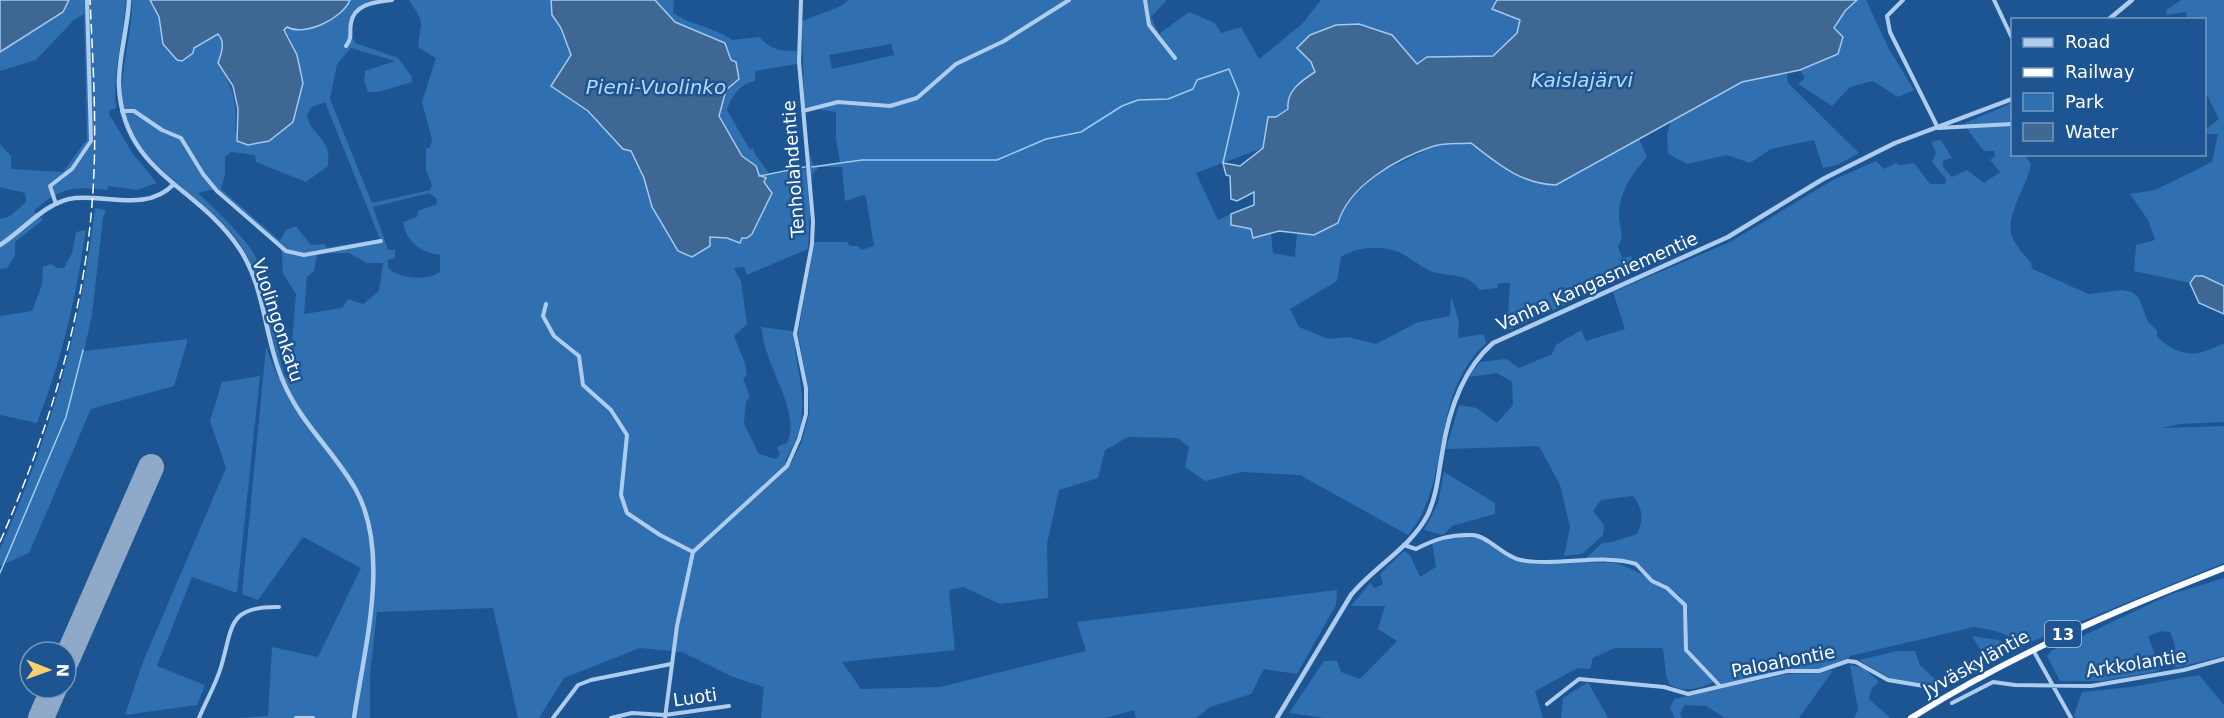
<svg xmlns="http://www.w3.org/2000/svg" width="2224" height="718" font-family="'DejaVu Sans',sans-serif">
<style>
.green{fill:#306fb0;fill-rule:evenodd}
.water{fill:#3f6793;stroke:#a2c9f0;stroke-width:1.5}
.lines{fill:none;stroke-linecap:round;stroke-linejoin:round}
.stream{stroke:#a2c9f0;stroke-width:1.5}
.runway{stroke:#8eaac8;stroke-width:26}
.minor{stroke:#aecdee;stroke-width:4}
.tertiary{stroke:#aecdee;stroke-width:4.5}
.trunk{stroke:#fafcff;stroke-width:6}
.rail{stroke:#fff;stroke-width:1.5;stroke-dasharray:10 4.5;stroke-linecap:butt}
.labels{text-anchor:middle;dominant-baseline:central;stroke-width:5;stroke-linejoin:round;paint-order:stroke}
.shield{fill:#1d5492;stroke:#bbccde;stroke-width:1.5}
.shield-label{font-size:16px;font-weight:bold;fill:#fff}
.street-label{font-size:18px;fill:#fff;stroke:#1d5492}
.water-label{font-size:20px;font-style:italic;fill:#bad7f5;stroke:#1d5492}
</style>
<rect width="100%" height="100%" fill="#1d5492"/>
<!-- green -->
<path class="green" d="M69,0H126C124,37 112,71 116,108L110,110L109,114L133,154L157,183L137,190L108,186L107,190C73,186 60,188 34,211L43,220L15,242V256L7,268L0,269V219L10,216L26,202L25,193L0,187V144L11,156V169L63,172L87,139L84,14L74,20L36,60L0,71V52L63,12Z
M132,0H150L159,17L163,44L194,49L218,34C226,42 221,54 218,63C233,87 238,103 235,132L269,141L293,122L294,114L291,39L284,31L287,27C308,24 341,23 350,0H377C357,6 346,22 355,43L398,58L412,77V82L378,92H368L364,81L365,71L395,61L351,48L337,64L330,99L372,203L430,190L432,185L426,170V148H430L432,139L422,102L436,58L419,48C417,38 421,32 421,23C420,15 413,7 409,0H551L552,15L561,28L571,55L551,86L588,111L623,149L631,151L644,178L652,207L710,237L727,238L740,242L742,238H747L752,234L772,194L759,176L807,169L810,211L808,249L747,275L744,267L734,268L741,281L747,324L734,336L745,363L747,375L743,378L750,397L746,401L744,424L759,454L776,459L780,454L777,447L787,443C802,411 763,364 762,329L759,327L793,331C797,383 816,410 785,461L791,463L801,444L809,414L808,388L798,334L814,242H847L850,246H858L861,250L874,246L866,198L864,195L845,201L842,167H819L813,173L812,182L809,153L814,166L840,162L836,139V112L804,107L802,21L839,7L849,0H1167L1151,17L1159,34L1189,12L1215,23L1221,33L1241,27L1259,59L1302,24L1321,0H1497L1492,9L1520,20L1517,33L1493,56L1427,57L1417,65L1392,35L1311,62L1315,72C1297,82 1293,89 1288,109L1276,117H1268L1263,148L1196,173L1218,220L1231,214V225L1251,230L1253,238L1271,233L1273,253L1295,257L1297,233L1314,235L1342,210L1374,175L1435,146L1471,143L1511,173L1556,185L1639,139L1647,157C1633,173 1619,192 1619,215C1619,227 1625,236 1618,247L1622,258L1631,256L1636,270L1581,293L1582,297L1507,331L1510,283H1499L1497,288L1480,290C1464,271 1455,278 1433,272C1420,267 1409,256 1396,251C1378,245 1356,247 1341,257L1337,281L1290,309L1299,327L1328,339L1348,337L1376,344L1418,322L1450,316L1451,296L1459,322L1458,338L1484,334L1486,343C1428,397 1454,480 1408,535L1300,475L1242,472L1205,481L1185,467L1189,447L1178,438L1128,437L1105,450L1098,478L1059,490L1047,544L1048,598L1000,604L963,587L949,590L955,650L842,662L861,689L940,687L1086,651L1077,622L1337,590L1336,605L1297,674L1264,669L1251,694L1210,707L1196,718H1136L1134,710L1106,718H761L764,687L733,677L682,652L640,648L564,678L539,718H518L493,608L377,612L370,675V718H234L268,716L272,647L318,657L361,568L303,537L258,600L242,594L266,347L278,378H284C268,332 266,282 238,241C208,198 138,166 125,117C115,78 133,40 132,0ZM891,44L894,55L832,69L829,55ZM325,102L380,239L327,248L325,244L311,245L296,226L286,230L280,241L221,189L225,175V157L231,152L255,155L256,162L306,182L328,166C332,136 310,136 307,115L312,107ZM210,190L218,191L278,243L282,253L283,274L296,294L289,378H286C272,342 272,277 250,248C235,228 216,210 198,193ZM429,193L436,198L437,204L418,211L417,217L403,222C406,242 421,253 440,255V272C426,281 401,279 388,268V260L395,258V250H388L373,207ZM330,253H349L367,263H383L379,291L363,304L348,299L342,308L304,314L307,277L314,271L317,255Z
M655,0H674L673,13C692,26 715,27 732,40L760,37C770,50 782,51 797,51V64L755,71V81C740,84 732,95 727,110L750,150L753,148L755,154L769,173L758,175L756,166L742,156L719,116L731,60L725,44L675,22Z
M1857,0H1866L1889,49L1914,90L1898,97L1873,81L1850,87L1832,106L1798,84L1805,78L1800,70L1838,54C1834,24 1834,21 1857,0Z
M2181,0H2224V286L2203,276H2195L2190,283L2134,271L2136,245L2155,240L2148,220L2130,194L2155,190L2212,162L2218,134H2208L2205,130L2219,119L2205,91L2204,20L2187,19L2186,12L2167,15L2166,10Z
M1787,73L1788,83L1859,153L1837,165L1823,168L1814,140L1771,149L1750,163L1727,155L1687,164L1668,154L1667,134L1671,121L1742,82Z
M2012,103V154L2024,155L2031,164C2028,184 2007,213 2011,232C2013,244 2025,255 2032,264L2031,268L2088,294L2123,290L2132,292L2139,298L2148,322L2157,330V337C2182,358 2195,358 2224,343V422L2180,424L2162,428L2224,426V563L2026,644L1996,631L1974,627L1850,656L1848,659L1819,669H1787L1720,685L1687,650L1688,610L1682,598L1669,587L1653,580L1637,563L1586,558L1602,543L1612,542L1637,534C1644,518 1643,510 1633,496L1601,500L1593,511L1604,525L1603,535L1582,554L1564,556L1570,527L1560,485L1539,446L1446,449L1459,405L1477,408L1497,423L1513,405L1512,382L1497,373L1469,377L1480,362L1506,359L1519,368L1552,354L1556,345L1581,330L1586,341L1625,329L1613,292L1730,242L1833,180L1876,161L1884,169L1896,163L1899,165L1914,163L1930,184H1945L1946,179L1932,162L1936,152L1931,142L1941,140L1952,158L1943,161V167L1952,177L1967,170L1984,183L2000,172L1990,160L1995,156L1994,151H1984L1970,133L1965,123Z
M95,208L106,210L103,218L92,315L84,351L187,339V343L174,386L91,409L29,553L0,566V549C51,434 80,332 95,208Z
M86,230C76,297 62,360 37,423L0,415V316L32,311L42,285L43,267L51,264L57,268H64L72,253L76,232Z
M260,376L237,593L192,577L157,666L205,685L197,705L125,715L143,662L226,468L210,421L222,382Z
M1444,472L1495,503V514L1452,526L1443,535L1424,530L1438,503Z
M1472,536L1483,539L1498,551L1517,560L1616,563C1641,571 1665,587 1684,605L1687,654L1714,682C1697,689 1687,693 1670,685L1666,676L1663,648H1615L1593,658L1590,669L1578,668L1535,691L1543,718H1325L1289,713L1324,661H1337L1341,672L1360,679L1397,641L1378,629L1385,606H1351L1370,583L1375,588L1383,584L1380,574L1404,551L1410,555L1420,577L1436,567L1432,542L1442,538Z
M2224,578V656L2175,668V645L2170,632L2161,631L2148,636L2160,669L2154,672L2102,681H2060L2047,656L2051,651L2171,594Z
M1972,636L1998,640L2019,649L1988,662Z
M1897,651H1915L1920,665L1937,681L1931,684L1893,680L1859,660Z
M1850,665L1864,668L1879,682L1872,688L1869,699L1890,718H1854L1858,710Z
M1831,670L1832,672L1799,718H1725L1706,706L1685,705L1680,714L1682,718H1675L1670,708L1674,699L1787,674L1820,673Z
M2199,675L2224,705V718H2076L2074,715L2082,692L2131,687Z
M1588,682L1608,718H1561L1563,698Z"/>
<!-- water -->
<path class="water" d="M0,0H69L63,12L0,52Z
M150,0H350C343,18 305,37 287,27L284,30L297,55L303,83L293,122L269,141L248,145L237,141L238,109L233,86L218,63C221,54 226,42 218,34L194,48L193,53L182,61L177,60L163,44L159,17Z
M551,0H655L675,22L725,43L731,60L736,62L739,79L726,90L719,116L742,156L756,166L759,175L766,178L764,182L772,193L752,234L747,238H742L740,243L727,238L710,237V246L692,257L678,251L652,207L644,178L631,151L623,149L588,111L551,86L571,55L561,28L552,15Z
M1497,0H1857L1845,11L1834,28L1843,37L1838,54L1800,70L1742,82L1556,185C1521,184 1498,164 1471,143C1460,144 1445,143 1434,146C1398,158 1349,185 1338,223L1314,235L1279,231L1253,238L1251,229L1231,225V214L1254,205V192L1237,201L1231,199L1230,176L1226,175L1223,163L1240,166L1263,148L1268,117H1276L1288,109C1286,91 1301,81 1315,72L1311,62L1297,48L1310,35L1336,25L1359,24L1392,35L1417,64L1427,57L1493,56L1517,33L1520,20L1492,9Z
M2195,276H2203L2224,286V314L2199,303L2190,283Z"/>
<g class="lines">
<!-- stream -->
<path class="stream" d="M812,167L862,160H997L1046,139L1081,132L1122,106L1138,100L1168,99L1193,89L1197,80L1229,69L1239,93L1223,163
M759,176L805,167
M0,573L66,417L83,350"/>
<!-- runway -->
<path class="runway" d="M66,661L151,467
M41,718L54,688"/>
<!-- minor -->
<path class="minor" d="M1145,0L1149,25L1175,58
M1903,0L1887,16L1890,32L1938,128L2012,124
M1994,0L2012,38
M346,46C353,37 349,33 351,23C354,3 377,2 392,0
M122,111H134L162,130L181,138L203,174L217,191L286,251L304,255L381,241
M803,111L838,102L890,106L917,98L956,64L1004,41L1069,0
M56,204L50,186L72,169L91,141L87,0
M546,304L543,316L554,336L579,356L583,385L611,410L627,435L621,495L627,513L660,535L693,552
M1404,545L1416,549C1435,539 1451,534 1473,535C1488,536 1504,557 1521,560C1553,567 1605,553 1636,564L1652,581L1667,588L1685,605L1686,650L1720,686
M2033,650L2071,718
M1952,703L1993,682L2015,685L2091,686L2184,670L2224,659
M1547,704L1579,679L1664,687L1688,694L1787,671H1819L1848,661L1856,662L1888,680L1930,687L1949,680L1968,667H1978L1984,674
M199,718C206,701 216,684 221,667C233,627 227,606 279,607
M296,718H313
M553,718L578,685L591,680L671,664
M611,718L632,713L665,715L729,706
M665,718L677,626L693,552L787,466L799,439L806,414V388L795,334L812,244L813,221L799,62L801,0"/>
<!-- tertiary -->
<path class="tertiary" d="M129,0C128,28 118,58 119,86C123,173 197,185 239,248C266,288 264,338 283,381C300,423 335,452 356,490C391,554 364,649 354,718
M2108,20L2132,0
M0,245C24,230 46,201 75,198C109,195 147,212 174,184
M1277,718L1351,595C1374,567 1410,548 1427,516C1437,496 1438,475 1442,454C1448,414 1462,370 1493,343L1728,237L1823,179L1895,143L2012,99"/>
<!-- trunk -->
<path class="trunk" d="M1911,718C2011,655 2114,611 2224,568"/>
<!-- rail -->
<path class="rail" d="M0,542C49,429 85,315 93,191C97,128 93,63 90,0"/>
</g>
<g class="labels">
<!-- shield labels -->
<rect class="shield" x="2045" y="621" width="36" height="26" rx="4.5"/>
<g class="shield-label">
<text x="2063" y="634">13</text>
</g>
<!-- street labels -->
<g class="street-label">
<text transform="translate(793 169) rotate(-94)">Tenholahdentie</text>
<text transform="translate(1597 281) rotate(-24)">Vanha Kangasniementie</text>
<text transform="translate(278 320) rotate(72)">Vuolingonkatu</text>
<text transform="translate(1783 661) rotate(-11)">Paloahontie</text>
<text transform="translate(1976 663) rotate(-29)">Jyväskyläntie</text>
<text transform="translate(2136 663) rotate(-9)">Arkkolantie</text>
<text transform="translate(695 697) rotate(-8)">Luoti</text>
</g>
<!-- water labels -->
<g class="water-label">
<text x="1582" y="80">Kaislajärvi</text>
<text x="656" y="87">Pieni-Vuolinko</text>
</g>
</g>
<!-- legend -->
<rect x="2011" y="18" width="195" height="138" fill="#1d5492" stroke="#7798be" stroke-width="1.5"/>
<rect x="2023" y="38" width="30" height="9" fill="#aecdee" stroke="#7798be" stroke-width="1.5"/>
<text x="2065" y="48" font-size="18" fill="#ffffff">Road</text>
<rect x="2023" y="68" width="30" height="9" fill="#ffffff" stroke="#7798be" stroke-width="1.5"/>
<text x="2065" y="78" font-size="18" fill="#ffffff">Railway</text>
<rect x="2023" y="93" width="30" height="18" fill="#306fb0" stroke="#7798be" stroke-width="1.5"/>
<text x="2065" y="108" font-size="18" fill="#ffffff">Park</text>
<rect x="2023" y="123" width="30" height="18" fill="#3f6793" stroke="#7798be" stroke-width="1.5"/>
<text x="2065" y="138" font-size="18" fill="#ffffff">Water</text>
<!-- north arrow -->
<g transform="translate(48 670) rotate(91)"><circle r="28" fill="#1d5492" stroke="#7798be" stroke-width="1.5"/>
<path d="M0-4.5L10 22L0 15L-10 22Z" fill="#fdcf6d"/>
<text y="-9" font-size="16" font-weight="bold" text-anchor="middle" fill="#ffffff">N</text>
</g>
</svg>
